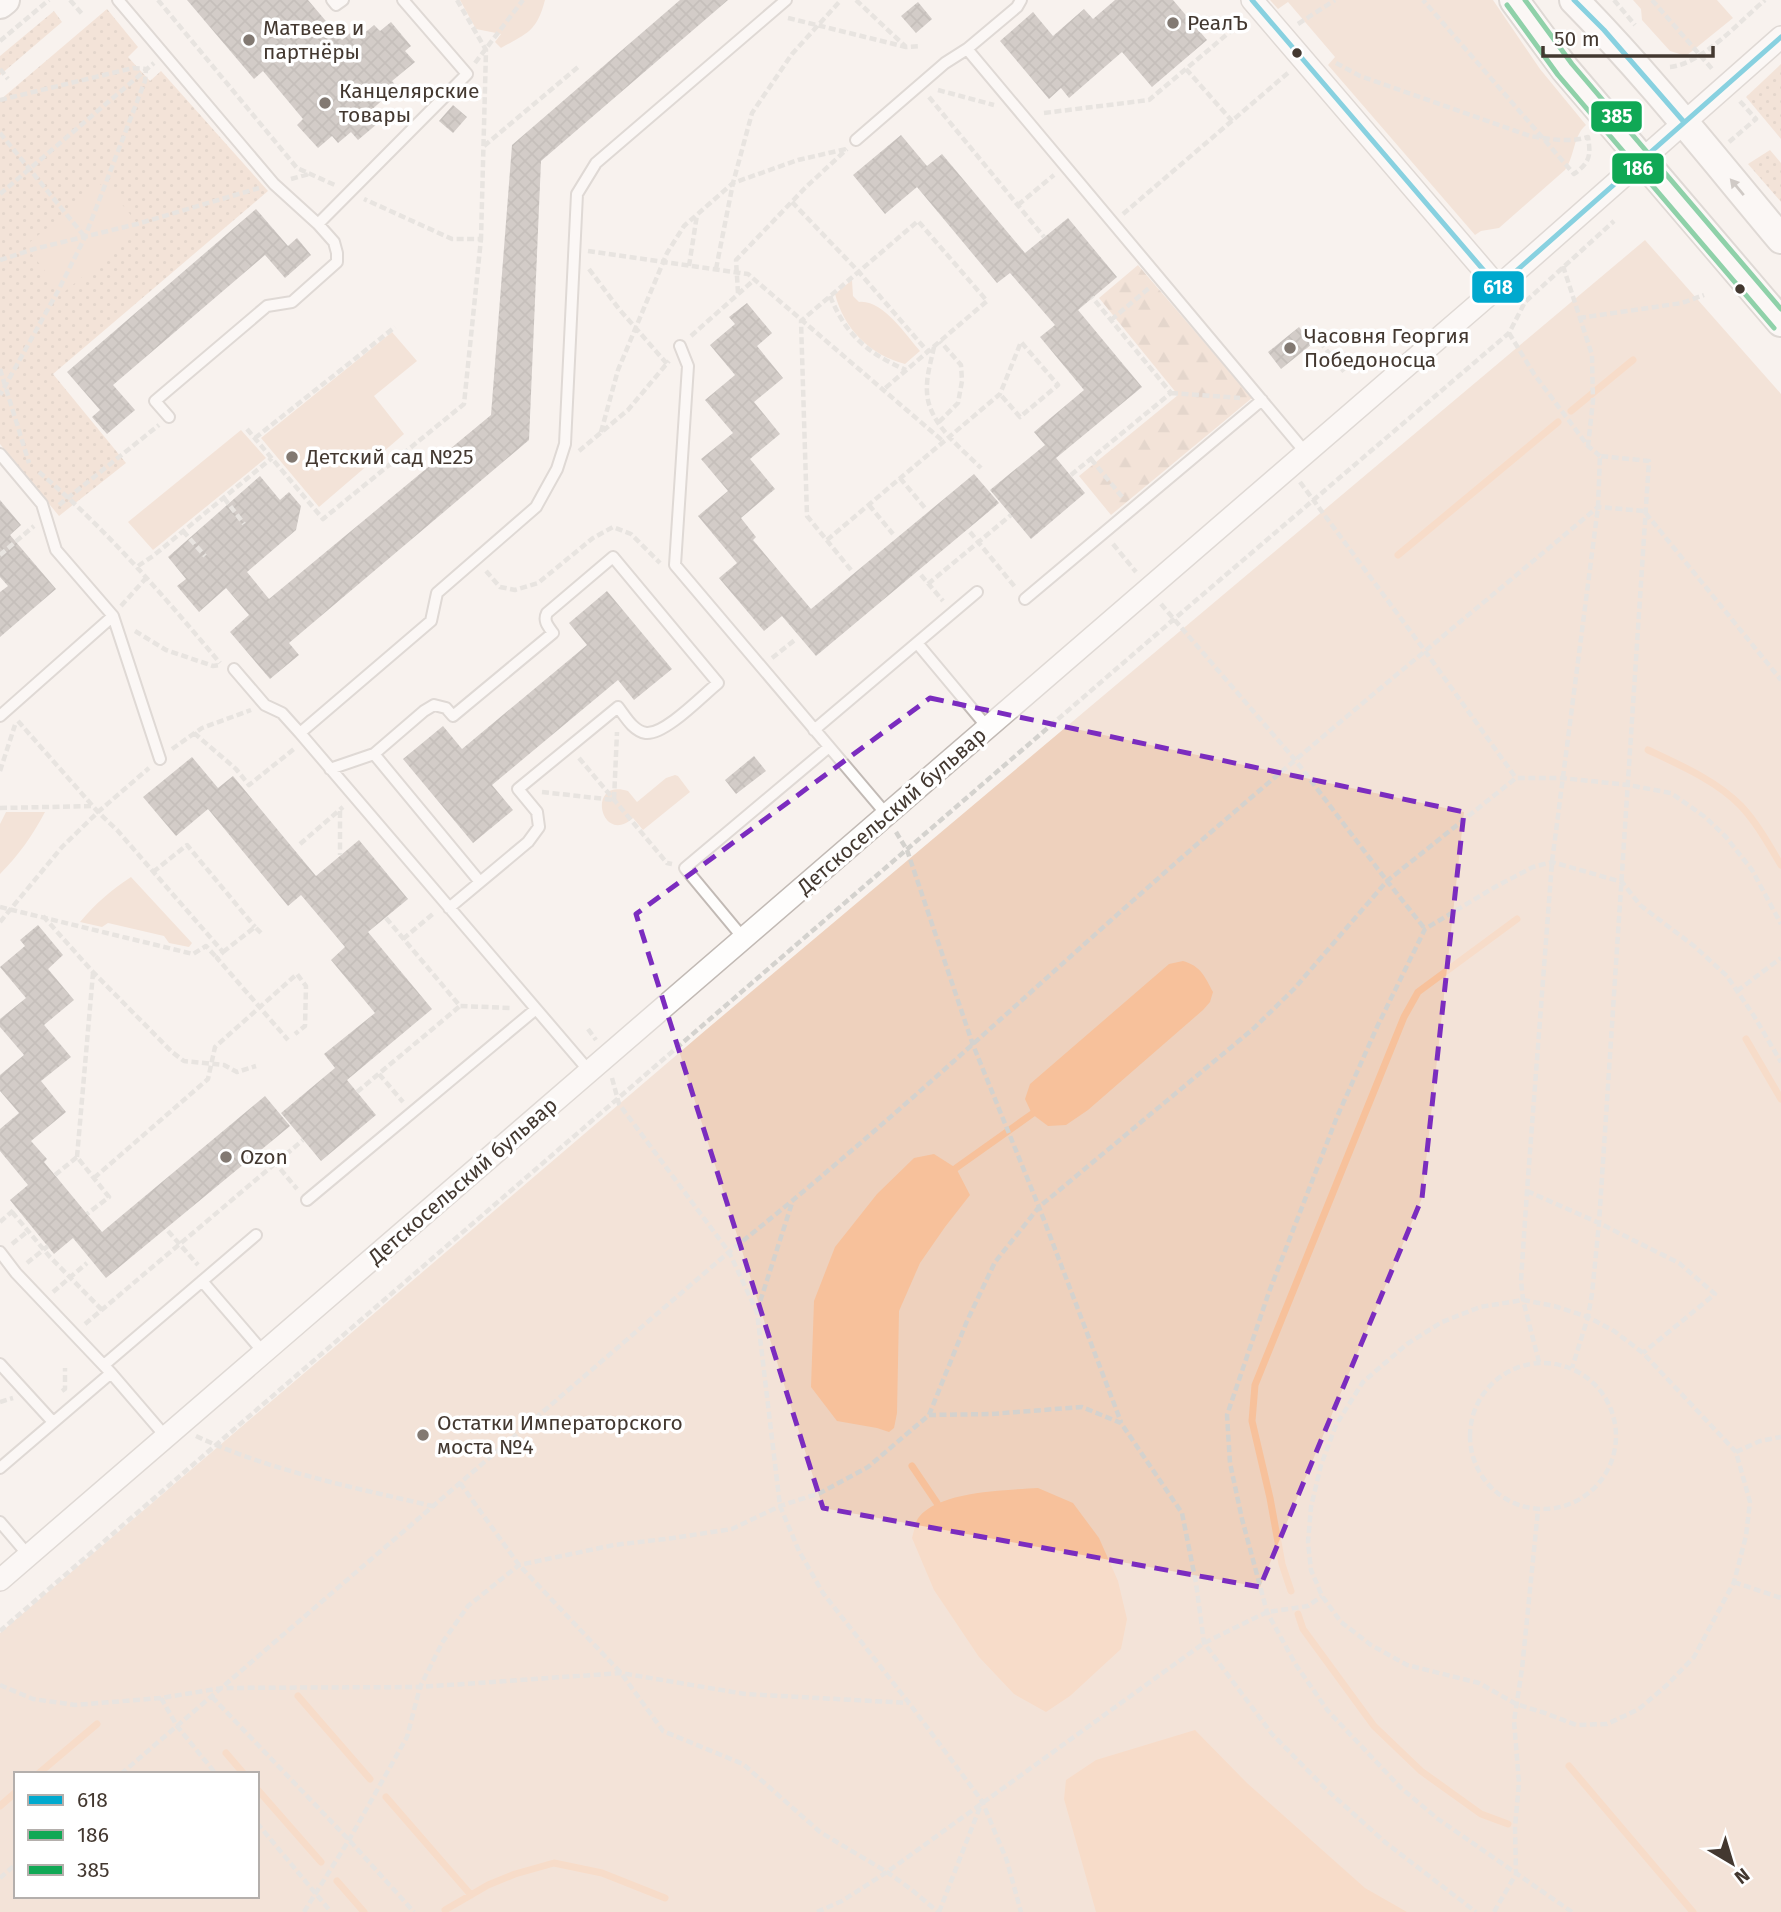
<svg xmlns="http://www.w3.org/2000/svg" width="1781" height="1912" font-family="'Fira Sans',sans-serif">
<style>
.grass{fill:url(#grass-dots)}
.forest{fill:url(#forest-firs)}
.park{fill:#eed1bd;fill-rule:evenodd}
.water{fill:#f7c19b}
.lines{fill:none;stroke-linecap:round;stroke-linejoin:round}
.stream{stroke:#f7c19b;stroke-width:7}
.building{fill:url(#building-cross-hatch)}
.lane-casing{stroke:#c2bab5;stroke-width:14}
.street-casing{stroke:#c2bab5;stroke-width:24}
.secondary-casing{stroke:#c2bab5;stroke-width:32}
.path{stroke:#d4d2ce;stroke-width:4.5;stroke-dasharray:7 3.5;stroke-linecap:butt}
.lane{stroke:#fefdfc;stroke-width:10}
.street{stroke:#fefdfc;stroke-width:21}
.secondary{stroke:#fefdfc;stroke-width:28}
.bus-1-casing{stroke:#fff;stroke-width:10}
.bus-2-casing{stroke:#fff;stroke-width:10}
.bus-3-casing{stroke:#fff;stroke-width:10}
.bus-1{stroke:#00a9ce;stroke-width:5}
.bus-2{stroke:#10a855;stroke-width:5}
.bus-3{stroke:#10a855;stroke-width:5}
.oneway{fill:#a09a96}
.marked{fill:none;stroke:#7b2cbf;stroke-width:5;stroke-dasharray:14 9;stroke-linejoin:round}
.poi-dot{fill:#827972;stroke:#fff;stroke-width:2.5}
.bus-dot{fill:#433830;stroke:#fff;stroke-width:2.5}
.labels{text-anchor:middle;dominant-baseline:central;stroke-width:7;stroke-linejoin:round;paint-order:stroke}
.poi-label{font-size:21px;fill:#433830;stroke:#fff;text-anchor:start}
.street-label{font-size:21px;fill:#433830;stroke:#fff}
.line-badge{stroke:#fff;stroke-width:2.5}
.badge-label{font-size:19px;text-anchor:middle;font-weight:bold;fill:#fff}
</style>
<defs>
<pattern id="grass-dots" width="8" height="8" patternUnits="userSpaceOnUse" patternTransform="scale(1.75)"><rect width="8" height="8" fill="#eed1bd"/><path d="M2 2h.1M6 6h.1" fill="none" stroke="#cdb4a3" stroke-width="1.8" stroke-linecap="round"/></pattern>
<pattern id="forest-firs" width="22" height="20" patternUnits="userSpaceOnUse" patternTransform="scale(1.75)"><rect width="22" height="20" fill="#eed1bd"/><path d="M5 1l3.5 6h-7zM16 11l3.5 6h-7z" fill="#cdb4a3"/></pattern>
<pattern id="building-cross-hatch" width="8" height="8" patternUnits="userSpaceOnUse" patternTransform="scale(1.75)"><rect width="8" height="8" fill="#a69e99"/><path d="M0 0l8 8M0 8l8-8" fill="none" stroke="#89827d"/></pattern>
</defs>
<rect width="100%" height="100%" fill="#f8f2ee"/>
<!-- grass -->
<path class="grass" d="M107,9L138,47L128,57L150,81L161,71L268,191L53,374L126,463L59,516L0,444V100Z
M54,11L62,22L0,75V56Z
M1781,64V139L1746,97Z
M1770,150L1781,163V202L1748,164Z"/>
<!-- forest -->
<path class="forest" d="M1138,265L1252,398L1111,515L1079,476L1178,395L1099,298Z"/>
<!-- park -->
<path class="park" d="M460,0H545C537,31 528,33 501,48L495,42L501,34L476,29Z
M1270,0H1493L1540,69L1586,125C1573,136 1575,156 1565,170L1499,228L1481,231L1475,235L1328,65L1335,57L1288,2L1278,9Z
M1633,0H1717L1733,18L1686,56L1670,51L1642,20L1641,9Z
M104,182L141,228L63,293L25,246Z
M1645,240L1781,394V1912H0V1633L707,1029ZM16,1774H257V1896H16Z
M852,280L853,296L859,302C882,299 906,335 920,351L905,364C870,355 844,329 835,294Z
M392,332L417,361L374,396L404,434L319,507L261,438Z
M241,430L266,458L153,550L128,522Z
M675,775L678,776L690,792L643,830L633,818C601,847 585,778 628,791L637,802L666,778Z
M6,812H45C33,835 18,856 0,874V824Z
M131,877L192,943L189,947L169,943L164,936L108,923L102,927L80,922C95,904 111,890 131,877Z"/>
<!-- water -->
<path class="water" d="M1183,961C1201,966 1205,977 1213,992L1210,1002L1203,1010L1088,1110L1066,1125L1048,1126L1032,1114L1025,1099L1030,1084L1169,964Z
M934,1154L956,1168L970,1195L945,1227L920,1263L899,1311L897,1413L894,1428L889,1432L877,1428L837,1421L811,1387L814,1301L835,1247L877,1194L914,1158Z
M1038,1488L1073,1503L1099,1538L1118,1581L1127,1619L1121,1649L1070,1696L1046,1712L1014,1694L979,1657L934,1590L912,1538C914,1532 915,1522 919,1517C939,1491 1008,1490 1038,1488Z
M1195,1730L1247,1783L1365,1888L1407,1912H1096L1064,1799L1066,1780L1096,1760Z"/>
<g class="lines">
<!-- stream -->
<path class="stream" d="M1571,411L1633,360
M1398,555L1558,422
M1648,750C1680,765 1717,781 1741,806C1757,823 1769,845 1781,865
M1746,1039L1781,1099
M956,1168L1032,1114
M912,1466L937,1503
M1291,1591L1282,1564L1270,1498L1252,1421L1255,1385L1404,1017L1418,992L1517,919
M1298,1614L1303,1629L1374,1726L1421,1771L1481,1814L1508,1824
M298,1696L370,1779
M226,1753L244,1774
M1569,1766L1693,1912
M38,1774L97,1724
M257,1789L321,1862
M386,1797L471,1895
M0,1806L16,1792
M337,1881L364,1912
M445,1910L488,1885L515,1874L554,1863L602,1873L665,1898"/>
</g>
<!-- building -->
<path class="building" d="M187,0H308L342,40L355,29L361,36L374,25L380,31L391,22L411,46L405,51L415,62L392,81L397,87L368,113L377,124L358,140L351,132L338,143L332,136L318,148L297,125L303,119L263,71L254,79Z
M680,0H728L541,161L529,440L289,643L299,655L270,679L230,632L249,615L226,588L199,612L177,586L186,579L168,557L260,476L280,500L289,492L301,506L296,530L247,572L269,599L491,415L512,145Z
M1115,0H1173L1207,40L1152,87L1122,52L1069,98L1061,88L1049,99L1000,41L1033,12L1053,36L1084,9L1093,19Z
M918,2L932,19L916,33L901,16Z
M453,105L467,117L453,133L439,121Z
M901,135L927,166L942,154L1025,253L1068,218L1117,277L1078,310L1142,387L1056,458L1085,493L1031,539L990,490L1045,445L1034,432L1084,390L1040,337L1055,325L1010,273L997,283L917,187L885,214L853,175Z
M256,209L288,246L297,238L311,255L285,278L265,255L113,385L135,410L107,434L92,417L100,410L67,372Z
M747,303L772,333L757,346L783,378L754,402L780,434L750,459L775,489L741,518L756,537L753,540L811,609L974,474L999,503L816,656L782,616L764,631L758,624L719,578L737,563L698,516L728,491L701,459L733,433L705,400L735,375L710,345L735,324L729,317Z
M1299,327L1312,344L1281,369L1268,352Z
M0,500L21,525L10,535L56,589L0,637V592L8,586L0,577Z
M607,591L672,669L634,700L618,680L492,785L513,810L473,843L403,759L443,726L462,749L587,645L569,623Z
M754,756L766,771L736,794L725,780Z
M192,757L218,788L233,776L316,876L359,840L408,899L368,932L432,1009L347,1080L376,1115L321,1161L281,1113L335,1068L324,1054L375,1013L331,960L345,947L301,895L288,906L208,809L176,836L143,797Z
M38,925L63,955L48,969L74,1000L44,1025L71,1057L41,1081L66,1112L31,1141L47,1159L44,1162L102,1232L265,1096L290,1126L106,1278L73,1238L54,1254L10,1200L28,1185L0,1151V1129L19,1113L0,1091V1075L24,1055L0,1027V1019L26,998L0,967L25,946L20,940Z"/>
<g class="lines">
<!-- lane casing -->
<g class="lane-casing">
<path id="lane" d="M118,0L274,184L318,224L334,242L337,253V262L292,302L267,306L155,401L169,417
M332,0L336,5L343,0
M967,49L1306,453
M856,140L945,63L967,49L1017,7L1021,0
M318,224L467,74L403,0
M680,346L688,366L675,565L887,815
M0,454L42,504L56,550L113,616L0,716
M1025,599L1262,400
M113,616L160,759
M917,643L988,728
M234,669L265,705L282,713L300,733L590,1072
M814,730L977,592
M300,733L431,621L437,593L536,507L557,469L565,444L577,194L596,163L786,0
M374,754L480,882
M330,769L374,754L424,711L434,705L446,708L453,716L553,633C548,626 543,621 547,613L613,557L718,683C703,695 665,735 646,733C633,731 625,716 618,707L518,789L537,812L539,827L528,842L449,908
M744,939L685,868L829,747
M307,1200L536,1009
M0,1252L16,1273L111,1373L166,1437
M202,1281L264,1353
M0,1364L53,1422
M104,1365L256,1235
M0,1468L111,1373
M0,1522L29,1556"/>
</g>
<!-- street casing -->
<g class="street-casing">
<path id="street" d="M1252,0L1498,287
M0,1580L1498,287L1781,37"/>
</g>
<!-- secondary casing -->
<g class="secondary-casing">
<path id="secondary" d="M1514,0L1565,69L1781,322
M1574,0C1648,75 1713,158 1781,239
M0,4L5,0"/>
</g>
<!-- path -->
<path class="path" d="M70,0L83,15
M158,0L297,168L337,186
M457,0L486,50L481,239
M856,0L906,47L921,46
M1614,0L1635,25
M1652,0L1713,70
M788,18L906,47
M1298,24L1335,0
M0,41L49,0
M475,63L523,0
M1336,63L1360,76L1530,136C1549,139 1569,143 1588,137C1591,156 1590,162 1574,174L1423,0
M1670,67C1702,64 1740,21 1765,0
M0,69L8,79
M1186,69L1232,121
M938,90L994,105
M929,97L1044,237
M0,100L133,68L146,69L145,81L85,237L58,291L0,395
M1044,113L1149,100L1244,20
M0,133L85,237
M1729,142L1756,119L1738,99
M484,146L578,67
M291,179L309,174
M0,194L154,63
M792,202L858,271L928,352
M1018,205L1054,175
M1123,214L1289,72
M588,251L748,274L944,442
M0,260L34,249L137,224L259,188
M689,266L697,215
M1563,266L1592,355L1593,401L1588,446
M589,269L619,309L668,365
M716,269L733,183L752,113L792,54L841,0
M738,293L736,260L805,188L847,149
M830,296C846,335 867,353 906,370
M1579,318L1682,303L1704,295
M1111,320L1149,288
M1509,333L1534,374L1588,446L1600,456
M1305,335L1311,331L1346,374
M691,336L754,280
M934,347C931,361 926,377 927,392C928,423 961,448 981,468
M0,369L29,463
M1171,393L1240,398
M939,422L958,403L962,381L961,365L940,341
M247,429L323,519L464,404L481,239H452L364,199
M601,432L618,370L667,253L684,226L733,183L798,160L846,149
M255,438L395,327
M579,451L628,410L669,361
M1091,459L1123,498
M39,472C106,529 163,595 220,663
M1071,475L1171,393L1092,297
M900,478L925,508
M1300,482L1425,651L1516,778
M224,498L244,524
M59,505L159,425
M869,505L893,534
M183,531L205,556
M970,532L1015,587
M827,540L1000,394L1021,342L1058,385L1020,417L1000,394
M1113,544L1136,572
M0,555L34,526
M138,566L153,556L272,458
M851,570L807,516L801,321L918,221L987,301L883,390
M486,571L500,587L515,590L538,583L593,538L613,527L631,534L660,563
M921,575L943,601
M928,584L1011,515
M1161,604L1296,761L1387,881L1425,929
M121,606L147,577
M135,631L166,650L213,666L220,665
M772,658L796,639
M18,721L98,812L117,830L223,952L217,958L288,1040
M194,733L236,769L249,785L294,749
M172,749L202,728L251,710
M579,758L667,863L672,864
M0,771L15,725
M542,792L614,800L617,732
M0,808L94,806
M340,811V855
M896,832L907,850L973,1045L1039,1207L1121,1422
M300,844L343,807
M153,872L187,845L255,927
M0,907L193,954L206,946L217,958
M43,916L93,972L172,1052L184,1061L224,1065L237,1072L256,1066
M386,918L460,1006L511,1008
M0,922L62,847L98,812L149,768
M403,939L434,913
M223,952L255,927L261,933
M1737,991L1781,958
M588,1029L596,1040
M379,1074L403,1102
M612,1078L619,1104L729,1252L757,1312L780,1506L799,1551L823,1593L909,1703L982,1801L1007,1861L1021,1912
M357,1092L460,1006
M267,1153L297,1189
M77,1157L93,973
M55,1175L77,1157L109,1197L87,1214
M94,1178L208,1079L215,1047L297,974L306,986L305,1026L295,1034
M1527,1191L1599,1223L1679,1263L1715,1294L1643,1353
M12,1212L50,1257L102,1310
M0,1222L16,1208
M168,1231L198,1265
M12,1244L28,1231
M27,1263L48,1246
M53,1292L87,1263
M1523,1300L1554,1306L1588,1317L1614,1331L1643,1353L1736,1452L1750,1502L1746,1536L1734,1582L1694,1657L1667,1685L1639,1709L1607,1724L1576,1725L1545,1713L1516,1704L1479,1683L1407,1665L1371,1645L1341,1622L1322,1596L1311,1570L1308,1542L1311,1507L1321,1465L1336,1425L1363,1382L1407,1344L1442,1322L1480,1307Z
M757,1311L792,1203
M85,1324L303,1140
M1539,1362L1523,1300L1521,1280L1527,1191L1552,862L1598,507L1600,456L1649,461L1599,1223L1592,1294L1588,1317L1572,1368
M1470 1436a73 73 0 1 1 146 0a73 73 0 1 1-146 0Z
M62,1391L65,1389V1368
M0,1402L13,1398
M929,1415L991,1414L1082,1407L1121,1423L1182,1513L1196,1583L1204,1643L1272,1734L1327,1790L1386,1843L1476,1912
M196,1436C270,1471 352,1487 432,1506
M1736,1452L1760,1441L1781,1437
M460,1483L519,1565L621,1673L663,1731L743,1764L820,1832L887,1872L912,1890L938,1912
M1734,1582L1781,1598
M0,1631L1173,620L1509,333L1525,302L1614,221
M0,1685L33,1699L75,1705L161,1698L222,1688L420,1687L621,1673L745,1694L909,1703
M212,1697L349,1840L414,1912
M161,1698L177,1726L216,1774
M121,1774L729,1252C903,1114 1063,959 1232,814C1353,710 1476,609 1598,507L1644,511L1781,680
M257,1823L331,1912
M0,1878L16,1864
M304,1912L349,1840L407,1737L420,1687L442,1643L468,1606L519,1565L614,1545L673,1538L732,1529L780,1506L820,1493L868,1467L929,1415L967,1321L995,1262L1039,1207L1253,1029L1294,989L1387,881L1516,778H1562L1628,785L1671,793L1705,817L1726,837L1752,870L1781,924
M817,1912L842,1901L887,1872L1204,1643L1267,1612L1308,1606L1322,1596
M939,1912L982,1802
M1494,1912L1516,1874L1515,1827L1519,1783L1514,1721L1522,1669L1538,1510
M1572,1912L1438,1819L1401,1788L1328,1711L1296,1665L1267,1612L1242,1519L1230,1463L1227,1415L1269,1292L1337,1117L1377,1027L1425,929L1495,887L1533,867L1552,862L1622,882L1640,905L1694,946L1727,976L1754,1016L1781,1062"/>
<!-- lane -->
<use href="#lane" class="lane"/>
<!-- street -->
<use href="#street" class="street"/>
<!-- secondary -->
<use href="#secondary" class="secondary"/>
<!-- bus-1 casing -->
<g class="bus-1-casing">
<path id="bus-1" d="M1252,0L1498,287L1781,37
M1574,0L1604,30L1684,122"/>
</g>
<!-- bus-2 casing -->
<g class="bus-2-casing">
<path id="bus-2" d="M1507,5L1558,75L1774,328"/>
</g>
<!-- bus-3 casing -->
<g class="bus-3-casing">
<path id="bus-3" d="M1525,0L1572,64L1781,309"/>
</g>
<!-- bus-1 -->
<use href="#bus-1" class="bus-1"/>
<!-- bus-2 -->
<use href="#bus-2" class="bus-2"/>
<!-- bus-3 -->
<use href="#bus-3" class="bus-3"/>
</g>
<!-- one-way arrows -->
<defs><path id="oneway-solid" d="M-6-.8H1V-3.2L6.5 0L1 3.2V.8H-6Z" transform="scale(1.75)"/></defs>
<use class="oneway" href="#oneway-solid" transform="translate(1737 187) rotate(-130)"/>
<!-- marked area -->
<path d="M0 0H1781V1912H0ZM930,698L1464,812L1422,1198L1260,1587L823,1508L636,914Z" fill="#f8f2ee" fill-opacity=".55" fill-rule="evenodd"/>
<path class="marked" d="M930,698L1464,812L1422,1198L1260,1587L823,1508L636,914Z"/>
<!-- markers -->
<g class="poi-dot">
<circle cx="1173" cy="23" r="7"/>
<circle cx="249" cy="40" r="7"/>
<circle cx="325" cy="103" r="7"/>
<circle cx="1290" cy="348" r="7"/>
<circle cx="292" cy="457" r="7"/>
<circle cx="226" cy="1157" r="7"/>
<circle cx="423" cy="1435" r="7"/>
</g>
<g class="bus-dot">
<circle cx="1297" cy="53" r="6"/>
<circle cx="1740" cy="289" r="6"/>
</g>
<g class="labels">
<!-- poi labels -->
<g class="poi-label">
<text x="1187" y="23">РеалЪ</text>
<text x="263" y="28">Матвеев и<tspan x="263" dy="24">партнёры</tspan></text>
<text x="339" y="91">Канцелярские<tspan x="339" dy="24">товары</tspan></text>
<text x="1304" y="336">Часовня Георгия<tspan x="1304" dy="24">Победоносца</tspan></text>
<text x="306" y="457">Детский сад №25</text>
<text x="240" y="1157">Ozon</text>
<text x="437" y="1423">Остатки Императорского<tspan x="437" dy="24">моста №4</tspan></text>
</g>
<!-- street labels -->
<g class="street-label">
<text transform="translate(892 811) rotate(-41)">Детскосельский бульвар</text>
<text transform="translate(463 1181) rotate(-41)">Детскосельский бульвар</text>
</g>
</g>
<g class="line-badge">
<rect x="1590" y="100" width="53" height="33" rx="7" fill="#10a855"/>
<rect x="1611" y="152" width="54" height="33" rx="7" fill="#10a855"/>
<rect x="1471" y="270" width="54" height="34" rx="7" fill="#00a9ce"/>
</g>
<g class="badge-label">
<text x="1617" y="123">385</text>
<text x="1638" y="175">186</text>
<text x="1498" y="294">618</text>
</g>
<!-- legend -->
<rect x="14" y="1772" width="245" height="126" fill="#ffffff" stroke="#b4afac" stroke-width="2"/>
<rect x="28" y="1795" width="35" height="10" fill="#00a9ce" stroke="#b4afac" stroke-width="2"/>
<text x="77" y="1807" font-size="21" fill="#433830">618</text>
<rect x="28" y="1830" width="35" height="10" fill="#10a855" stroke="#b4afac" stroke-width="2"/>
<text x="77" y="1842" font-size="21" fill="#433830">186</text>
<rect x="28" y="1865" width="35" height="10" fill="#10a855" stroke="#b4afac" stroke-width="2"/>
<text x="77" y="1877" font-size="21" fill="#433830">385</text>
<!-- north arrow -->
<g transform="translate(1732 1863) rotate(142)" stroke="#ffffff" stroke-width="5" paint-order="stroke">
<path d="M0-5L12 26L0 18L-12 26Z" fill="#433830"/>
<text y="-10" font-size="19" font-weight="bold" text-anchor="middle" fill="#433830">N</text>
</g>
<!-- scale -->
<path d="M1543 46v10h170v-10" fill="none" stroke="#433830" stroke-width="3.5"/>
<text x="1554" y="46" font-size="21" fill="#433830" stroke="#ffffff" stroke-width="5" paint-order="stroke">50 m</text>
</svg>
